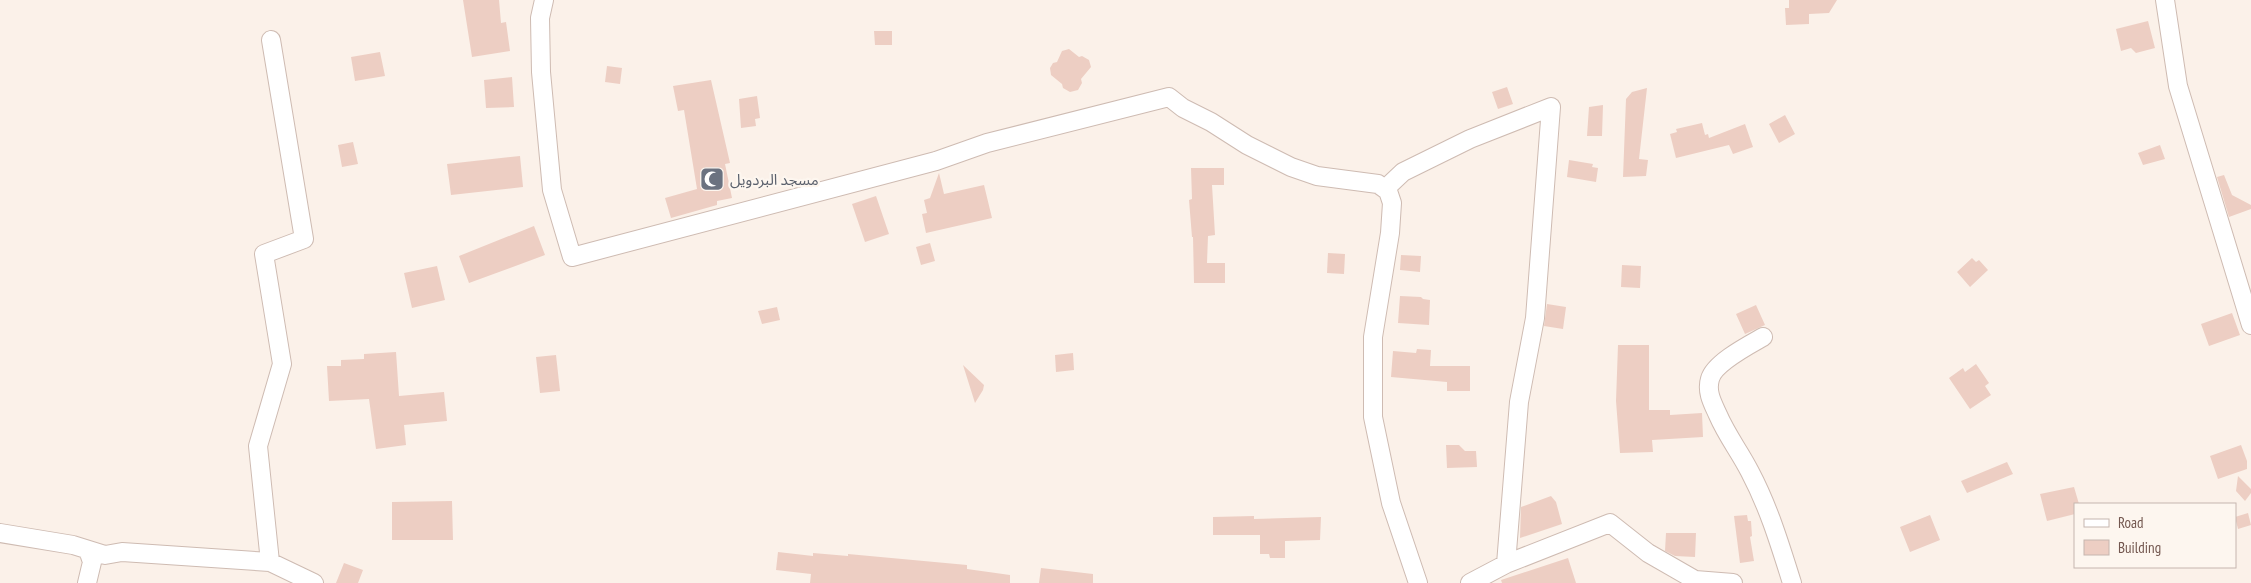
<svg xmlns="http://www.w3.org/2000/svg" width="2251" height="583" font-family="'PT Sans Narrow','Noto Sans Arabic',sans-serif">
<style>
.building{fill:#edcec3}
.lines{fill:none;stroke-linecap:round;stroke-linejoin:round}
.minor-casing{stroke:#cebbb2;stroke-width:20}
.minor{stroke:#fff;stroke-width:18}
.labels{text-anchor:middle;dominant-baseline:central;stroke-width:4.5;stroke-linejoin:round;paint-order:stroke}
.worship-label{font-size:15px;fill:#5b616d;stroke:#fdf6ef;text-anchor:start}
</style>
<rect width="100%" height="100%" fill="#fbf1e9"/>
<!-- building -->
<path class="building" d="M463,0H499L501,23L506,22L510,51L472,57Z
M1789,0H1837L1829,13L1809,14V24L1786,25L1785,8H1789Z
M2148,21L2155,48L2136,53L2131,48L2121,51L2116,29Z
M874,31H892V45H875Z
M1069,49L1079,57L1082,56L1089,60L1091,67L1081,79L1082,83L1078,90L1070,92L1063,88L1062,84L1051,75L1050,68L1053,63L1057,62L1062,51Z
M380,52L385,76L355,81L351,57Z
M607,66L622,68L620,84L605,82Z
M512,77L514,107L486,108L484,80Z
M711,80L730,163L725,164L732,198L717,201V205L671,218L665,198L697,189L684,110L678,111L673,86Z
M1507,87L1513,104L1498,109L1492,92Z
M1647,88L1639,159L1648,160L1646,176L1623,177L1626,99L1632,92Z
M757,96L760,118L755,119L756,126L741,128L739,99Z
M1603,105L1602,136H1587L1589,107Z
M1785,115L1795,134L1779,143L1769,124Z
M1702,123L1705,135L1708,134L1709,138L1745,124L1753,147L1733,154L1729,145L1676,158L1670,134L1677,132L1676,129Z
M353,142L358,164L342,167L338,145Z
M2160,145L2165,159L2143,165L2138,153Z
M520,156L523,187L451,195L447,164Z
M1569,160L1593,164L1592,167L1598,168L1596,182L1567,177Z
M1191,168H1224V185H1212L1215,235L1208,236L1207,263H1225V283H1194L1193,237H1192L1189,200L1192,199Z
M939,173L944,194L984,185L992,218L926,233L922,214L927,213L924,200L930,198Z
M2224,175L2232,195L2251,205V209L2229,217L2217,177Z
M876,196L889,234L865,242L852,204Z
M534,226L545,255L469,283L459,256Z
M930,243L935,261L921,265L916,247Z
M1328,253L1345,254L1344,274L1327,273Z
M1401,255L1421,256L1420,272L1400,270Z
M1972,258L1976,262L1979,260L1988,270L1970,287L1957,272Z
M1622,265L1641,266L1640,288L1621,287Z
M437,266L445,300L412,308L404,273Z
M1400,296L1421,297L1423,299L1430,300L1429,325L1398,323Z
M1547,304L1566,307L1563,329L1544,326Z
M1756,305L1765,325L1745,334L1736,314Z
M777,307L780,320L762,324L758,311Z
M2232,313L2240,335L2209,346L2201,324Z
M1618,345H1649V410H1670V415L1702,413L1703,437L1652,440L1653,452L1620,453L1616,401Z
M1417,349L1431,350L1430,366H1470V391H1447V382L1391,377L1393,351L1416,353Z
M396,352L399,396L444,392L447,421L404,425L406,445L376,449L369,399L329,401L327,366H341V360L364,359V354Z
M1073,353L1074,370L1056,372L1055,355Z
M556,355L560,391L540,393L536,357Z
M1976,364L1989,383L1985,386L1991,395L1970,409L1949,378L1963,368L1965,372Z
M963,365L984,385L983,390L975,403Z
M1446,445H1459L1465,451H1476L1477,467L1447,468Z
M2241,445L2247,461V469L2218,479L2210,456Z
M2007,462L2013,474L1967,493L1961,481Z
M2238,476L2251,489V493L2245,501L2236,491Z
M2074,487L2079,504H2075V514L2047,521L2040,494Z
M1551,496L1556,502L1562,524L1520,538L1521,507Z
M452,501L453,540H392V502Z
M2248,513L2251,525L2238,529L2235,517Z
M1747,515L1748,521H1751L1752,536L1750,537L1754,561L1740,563L1734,516Z
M1930,515L1940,540L1910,552L1900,527Z
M1254,516V519L1321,517L1320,540L1285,541V558H1270L1269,554H1260V535H1213V517Z
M1666,533H1696L1695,557L1675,556L1665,551Z
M778,552L813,556V553L848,556V554L967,565V569L1010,575V583H810L811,574L776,570Z
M1568,558L1576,583H1502L1501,580Z
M344,563L363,570L358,583H336Z
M1041,568L1093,574V583H1039Z"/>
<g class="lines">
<!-- minor casing -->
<g class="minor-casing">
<path id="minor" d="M544,0L540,18L541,72L552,190L572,257L936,161L987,143L1169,97L1183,108L1211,122L1247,145L1291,167L1317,176L1378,184L1388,191L1392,203L1390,233L1373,337V417L1391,503L1418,583
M2165,0L2178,86L2251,325
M271,40L304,239L264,254L282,364L258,446L270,562L314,583
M1385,189L1403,172L1470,139L1551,107L1535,318L1519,402L1506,564
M1763,337C1749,345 1714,363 1710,379C1706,392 1713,404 1718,415C1727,436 1740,452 1750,472C1769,508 1780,545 1792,583
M0,533L73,545L105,555L122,552L270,562
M87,583L92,562L88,550
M1470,583L1506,564L1610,523L1648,553L1695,580L1733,583"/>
</g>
<!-- minor -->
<use href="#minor" class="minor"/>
</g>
<!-- icons -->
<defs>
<g id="mosque-square" transform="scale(1.25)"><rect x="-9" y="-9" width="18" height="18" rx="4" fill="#6b7280" stroke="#fdf6ef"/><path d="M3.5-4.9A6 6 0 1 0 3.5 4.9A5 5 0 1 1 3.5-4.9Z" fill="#fff"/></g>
</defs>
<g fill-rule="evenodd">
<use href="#mosque-square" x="712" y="179"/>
</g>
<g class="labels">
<!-- worship labels -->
<g class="worship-label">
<text x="730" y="179">مسجد البردويل</text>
</g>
</g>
<!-- legend -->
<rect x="2074" y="503" width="162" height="65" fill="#fdf6ef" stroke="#c6b6af"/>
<rect x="2084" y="519" width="25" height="8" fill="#ffffff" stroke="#c6b6af"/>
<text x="2118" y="528" font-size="15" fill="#73574f">Road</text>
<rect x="2084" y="540" width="25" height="15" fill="#edcec3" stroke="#c6b6af"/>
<text x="2118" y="553" font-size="15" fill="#73574f">Building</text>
</svg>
